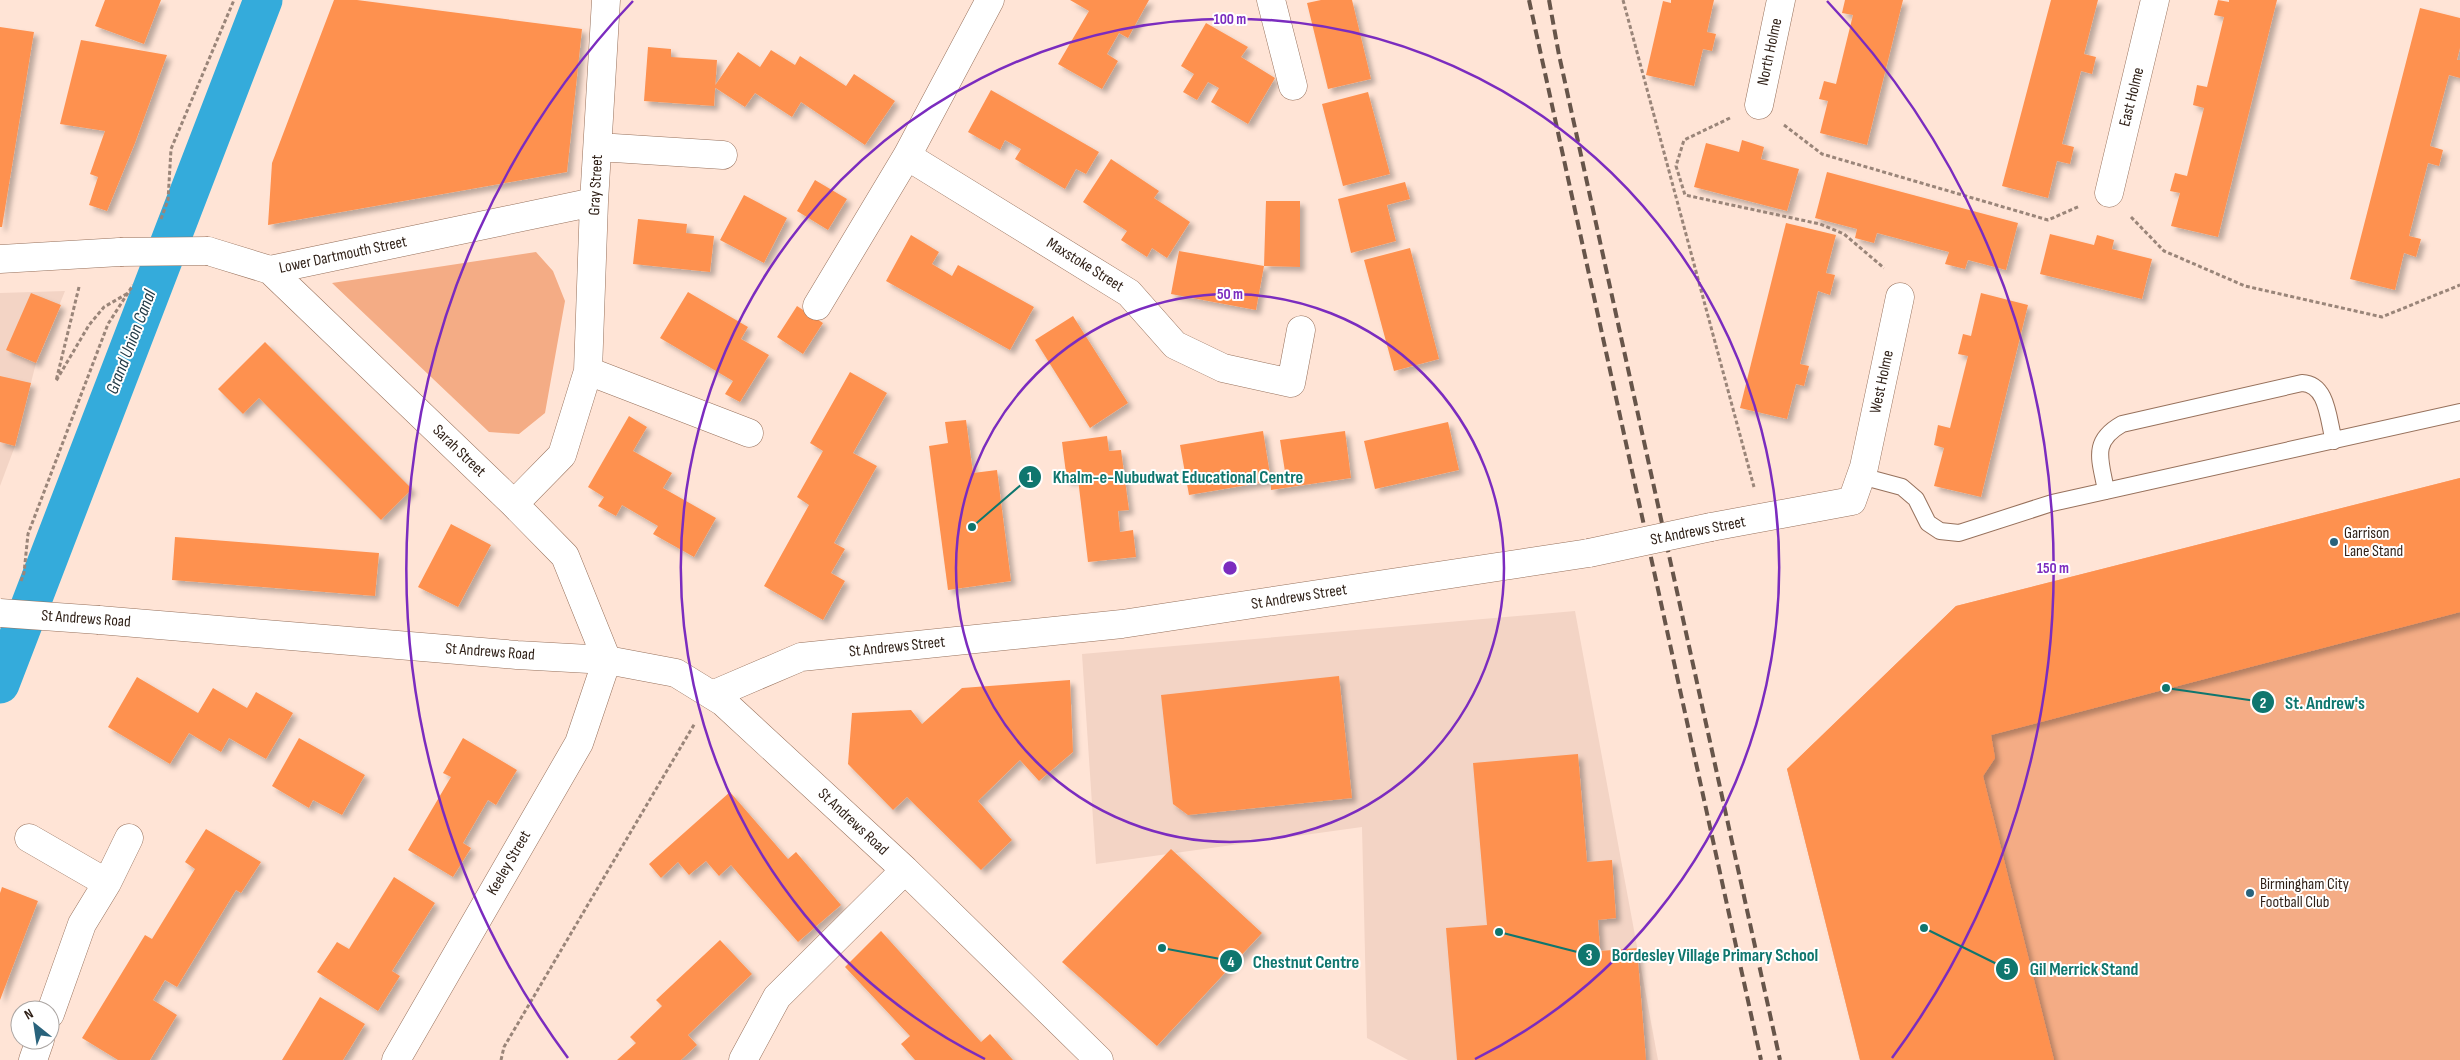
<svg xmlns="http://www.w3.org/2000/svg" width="2460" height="1060" font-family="'Sofia Sans Condensed',sans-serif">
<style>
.built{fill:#f3d4c5}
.green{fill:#f4ac85}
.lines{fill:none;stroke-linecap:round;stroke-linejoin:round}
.canal{stroke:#34abdb;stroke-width:39}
.building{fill:#fe9150;filter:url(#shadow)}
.lane-casing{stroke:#97715c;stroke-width:18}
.street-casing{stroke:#97715c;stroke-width:29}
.path{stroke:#9a8579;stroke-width:3;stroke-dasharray:4 2.5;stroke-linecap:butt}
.lane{stroke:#fff;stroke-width:16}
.street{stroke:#fff;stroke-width:28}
.rail{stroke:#67554a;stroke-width:4;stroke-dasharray:10 5;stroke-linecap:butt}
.street-bridge-casing{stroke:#97715c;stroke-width:29;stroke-linecap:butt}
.street-bridge{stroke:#fff;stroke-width:28}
.ring{fill:none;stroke:#7b2cbf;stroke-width:2.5}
.poi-dot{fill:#29637c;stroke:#fff;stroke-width:2}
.labels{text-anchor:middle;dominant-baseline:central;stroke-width:4;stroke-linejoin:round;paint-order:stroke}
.street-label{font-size:16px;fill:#2e1f16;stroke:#fff}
.poi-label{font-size:16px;fill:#2e1f16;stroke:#fff;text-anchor:start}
.water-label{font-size:18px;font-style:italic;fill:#243c48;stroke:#fff}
.centre{fill:#7b2cbf;stroke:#fff;stroke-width:2.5}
.ring-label{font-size:15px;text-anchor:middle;font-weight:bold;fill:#7b2cbf;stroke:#fff;stroke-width:4;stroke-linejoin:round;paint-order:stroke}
.leader{fill:none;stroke:#0f766e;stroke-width:2}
.callout-dot{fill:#0f766e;stroke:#fff;stroke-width:2}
.mark-label{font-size:15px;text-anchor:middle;font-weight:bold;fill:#fff}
.callout-label{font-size:18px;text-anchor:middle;font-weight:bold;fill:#0f766e;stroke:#fff;stroke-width:4;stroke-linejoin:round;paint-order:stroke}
</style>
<defs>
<filter id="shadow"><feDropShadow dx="4.5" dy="4.5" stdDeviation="2.5" flood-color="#0004"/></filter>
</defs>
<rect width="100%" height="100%" fill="#ffe4d6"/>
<!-- built -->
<path class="built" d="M65,291L36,363L15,446L0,486V293Z
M1575,611L1658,1060H1408L1367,1038L1362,827L1096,864L1082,654Z"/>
<!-- green -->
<path class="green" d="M536,252L553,271L565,301L545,413L519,434L489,432L332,283Z
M2460,478V1060H1860L1787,769L1956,606Z"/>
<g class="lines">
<!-- canal -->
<path class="canal" d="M0,684L263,0"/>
</g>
<!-- building -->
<path class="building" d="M105,0H161L144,44L95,26Z
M334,0H357L582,29L567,172L268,225L272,163Z
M1070,0H1149L1128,38L1119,33L1107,54L1118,61L1102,89L1058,64L1089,11Z
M1321,0H1352L1371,79L1328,89L1307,3Z
M1671,0H1714L1707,32L1716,34L1712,51L1703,49L1694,86L1646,75L1663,1L1671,3Z
M1845,0H1903L1867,145L1820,133L1828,101L1819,99L1824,81L1836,84L1853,15L1842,13Z
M2051,0H2098L2084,54L2096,57L2092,74L2081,71L2062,144L2074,147L2070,164L2057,161L2048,198L2002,186Z
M2218,0L2229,2V0H2277L2218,237L2171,226L2180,193L2170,191L2175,173L2187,176L2204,108L2193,105L2197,85L2207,87L2224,17L2214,15Z
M2420,8L2460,18V48L2457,60H2460V78L2449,75L2430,146L2443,150L2439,166L2428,163L2409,236L2421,239L2416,257L2404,253L2395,290L2350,279Z
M1206,23L1248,47L1241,57L1275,78L1248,124L1211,102L1219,88L1208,82L1197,100L1183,92L1194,74L1181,66Z
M0,27L34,32L2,227H0Z
M81,40L167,55L135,143L107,211L89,205L98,177L90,174L105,131L60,124Z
M648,47L671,49V57L717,60L714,106L644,101Z
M771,50L795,65L800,56L846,86L854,74L895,101L865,145L801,102L792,117L755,93L745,107L714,87L738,52L760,67Z
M991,90L1099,152L1086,174L1076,169L1065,189L1015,159L1021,149L1005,140L1000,150L968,132Z
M1368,92L1390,174L1343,186L1322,104Z
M1742,140L1764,147L1761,159L1799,169L1787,211L1694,187L1706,143L1739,152Z
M1111,159L1159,191L1154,198L1190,222L1167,258L1152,248L1147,257L1121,240L1127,231L1083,202Z
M1827,172L2018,223L2006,270L1968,260L1965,269L1945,264L1949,252L1877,233L1874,243L1855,238L1857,229L1815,218Z
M815,180L847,199L828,230L797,211Z
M1405,182L1410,199L1387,205L1396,241L1351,253L1338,199Z
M744,195L787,218L764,263L720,240Z
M1266,201H1300V267L1264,266Z
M638,219L687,224L686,233L714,236L710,272L633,264Z
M1786,223L1836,235L1826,273L1835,275L1830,295L1818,291L1800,364L1809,366L1804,386L1796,384L1787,419L1740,408Z
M2050,234L2094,245L2097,235L2114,240L2112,249L2152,259L2142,299L2040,274Z
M911,235L939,252L932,264L952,276L958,265L1034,307L1010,350L886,281Z
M1410,248L1439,359L1394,371L1364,260Z
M1179,251L1264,266L1256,310L1171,294Z
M688,292L748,327L741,339L769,355L740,402L725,394L733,381L660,338Z
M31,293L61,305L36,363L6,350Z
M1981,293L2028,305L1981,497L1934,486L1944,448L1934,445L1938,425L1950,428L1968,356L1958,354L1963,334L1971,336Z
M797,306L823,323L803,354L777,337Z
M1073,316L1128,403L1090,428L1035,340Z
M265,342L412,489L381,520L259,398L243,414L218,389Z
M850,372L887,393L853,453L877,466L834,543L845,549L831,573L845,581L823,620L764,586L809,505L797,497L823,451L810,443Z
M0,376L31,383L15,446L0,442Z
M629,416L647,427L633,451L672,473L663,488L716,518L694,557L653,534L658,526L622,505L616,516L598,506L604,497L588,487Z
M966,420L973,473L997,470L1011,581L948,590L929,446L948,443L945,422Z
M1448,422L1459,470L1375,489L1364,441Z
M1263,431L1271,481L1189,495L1180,445Z
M1345,431L1351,478L1271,490V481L1286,478L1280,440Z
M1107,436L1109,451L1121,450L1129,510L1118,511L1120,532L1133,530L1136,557L1088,562L1078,479L1067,481L1062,442Z
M2460,478V612L1991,735L1995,758L1983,776L2054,1060H1860L1787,769L1956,606Z
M451,524L491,545L458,607L418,587Z
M175,537L379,553L375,596L172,580Z
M1339,676L1352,798L1188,815L1173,804L1161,695Z
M137,677L198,713L213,688L247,708L256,692L293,713L266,759L229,738L221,752L189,733L170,764L108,727Z
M1070,680L1073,752L1039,781L1020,760L978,801L1012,840L981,870L907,797L893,810L848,764L852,713L911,710L922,724L962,688Z
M299,738L365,775L342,815L313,800L309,808L272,786Z
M463,738L517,770L496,805L488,800L463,843L471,848L453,877L408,850L451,777L443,773Z
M1578,754L1587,862L1612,860L1616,918L1598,920L1600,951L1637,948L1646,1060H1457L1446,928L1487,925L1473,763Z
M730,792L788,859L796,852L841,905L798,942L731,865L719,876L706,861L689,875L678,862L661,878L649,864Z
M206,829L261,862L241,893L236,890L177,987L165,980L153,1000L177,1015L150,1060H118L82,1038L145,935L152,939L195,869L185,862Z
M1171,849L1262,933L1157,1046L1062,962Z
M394,877L435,903L392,971L400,976L378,1011L317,972L337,942L349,949Z
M2,887L38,901L0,1000V893Z
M881,931L981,1042L990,1034L1013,1060H915L901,1044L910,1036L845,967Z
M720,940L752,974L688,1035L697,1045L681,1060H617L636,1043L630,1037L662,1006L656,1000Z
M320,997L365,1024L343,1060H282Z"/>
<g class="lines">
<!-- lane casing -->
<g class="lane-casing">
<path id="lane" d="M1861,476L1902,487L1916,499L1928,523L1940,531L1959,533L2052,503L2460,412
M2106,491C2101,461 2090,442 2122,424L2302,383C2328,384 2328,420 2334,441"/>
</g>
<!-- street casing -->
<g class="street-casing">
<path id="street" d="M1271,0L1293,86
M1759,105L1781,0
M598,147L723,155
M907,156L1129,293L1175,345L1223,368L1291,383L1301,330
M2109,193L2155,0
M208,251L270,270L594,202
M0,259L120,252
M270,270L514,504L565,556L607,660L579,743L396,1060
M817,306L907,156L990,0
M588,371L749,433
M514,504L562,455L588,371L594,202L606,0
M1711,527L1852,501L1864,467L1900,297
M99,620L517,655L607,660L676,673L723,702L905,870L1099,1060
M712,695L801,657L1122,624L1589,553
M29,838L107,883
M50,1014L82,924L107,883L129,838
M33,1060L40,1040
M743,1060L777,997L905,870"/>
</g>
<!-- path -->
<path class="path" d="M1623,0L1754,487
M1730,118L1684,140L1676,166L1685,195L1820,224L1844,234L1884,268
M1784,125L1822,154L2048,220L2080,206
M2131,217L2164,251L2245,286L2382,317L2460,285
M161,219L168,200L171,149L234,0
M79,287L56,381L89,325L104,307L130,292
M21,581L24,573L28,534L108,324L133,285
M501,1060L504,1047L695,723"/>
<!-- lane -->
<use href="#lane" class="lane"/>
<!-- street -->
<use href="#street" class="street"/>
<!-- rail -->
<path class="rail" d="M1529,0L1761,1060
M1549,0L1559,55L1780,1060"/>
<!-- street-bridge casing -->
<g class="street-bridge-casing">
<path id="street-bridge" d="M120,252L208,251
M1589,553L1711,527
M0,613L99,620"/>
</g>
<!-- street-bridge -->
<use href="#street-bridge" class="street-bridge"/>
</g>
<!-- distance rings -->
<g class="ring">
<circle cx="1230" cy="568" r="274"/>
<path d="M985 1059A549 549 0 1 1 1475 1059"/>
<path d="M568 1058A823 823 0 0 1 633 1M1827 1A823 823 0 0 1 1892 1058"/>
</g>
<!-- markers -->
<g class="poi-dot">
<circle cx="2334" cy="542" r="5"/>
<circle cx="2250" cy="893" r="5"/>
</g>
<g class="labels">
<!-- street labels -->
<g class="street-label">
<text transform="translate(1770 52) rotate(-78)">North Holme</text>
<text transform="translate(2132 97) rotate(-76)">East Holme</text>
<text transform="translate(596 185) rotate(-87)">Gray Street</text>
<text transform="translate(343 255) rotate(-12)">Lower Dartmouth Street</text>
<text transform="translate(1085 265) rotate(32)">Maxstoke Street</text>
<text transform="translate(1882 382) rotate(-78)">West Holme</text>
<text transform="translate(459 451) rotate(44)">Sarah Street</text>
<text transform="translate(1698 531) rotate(-11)">St Andrews Street</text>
<text transform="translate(1299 597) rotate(-9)">St Andrews Street</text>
<text transform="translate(86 619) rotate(4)">St Andrews Road</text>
<text transform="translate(897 647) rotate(-6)">St Andrews Street</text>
<text transform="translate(490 652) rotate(4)">St Andrews Road</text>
<text transform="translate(853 822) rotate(43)">St Andrews Road</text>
<text transform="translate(509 863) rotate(-60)">Keeley Street</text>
</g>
<!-- poi labels -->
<g class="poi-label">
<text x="2344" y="533">Garrison<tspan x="2344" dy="18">Lane Stand</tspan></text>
<text x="2260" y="884">Birmingham City<tspan x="2260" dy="18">Football Club</tspan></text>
</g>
<!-- water labels -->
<g class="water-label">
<text transform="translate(131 342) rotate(-69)">Grand Union Canal</text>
</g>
</g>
<circle cx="1230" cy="568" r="8" class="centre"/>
<g class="ring-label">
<text x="1230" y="24">100 m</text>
<text x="1230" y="299">50 m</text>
<text x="2053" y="573">150 m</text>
</g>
<!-- callouts -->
<path class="leader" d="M972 527L1030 477M2166 688L2263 702M1499 932L1589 955M1162 948L1231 961M1924 928L2007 969"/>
<g class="callout-dot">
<circle cx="972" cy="527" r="5"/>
<circle cx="2166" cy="688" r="5"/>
<circle cx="1499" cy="932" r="5"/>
<circle cx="1162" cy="948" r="5"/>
<circle cx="1924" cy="928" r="5"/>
<circle cx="1030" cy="477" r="12"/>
<circle cx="2263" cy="702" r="12"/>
<circle cx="1589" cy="955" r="12"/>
<circle cx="1231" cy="961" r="12"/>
<circle cx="2007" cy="969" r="12"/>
</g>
<g class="mark-label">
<text x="1030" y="482">1</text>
<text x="2263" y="708">2</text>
<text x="1589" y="960">3</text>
<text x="1231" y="967">4</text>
<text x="2007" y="974">5</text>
</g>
<g class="callout-label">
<text x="1178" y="483">Khalm-e-Nubudwat Educational Centre</text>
<text x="2325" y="709">St. Andrew's</text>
<text x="1715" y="961">Bordesley Village Primary School</text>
<text x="1306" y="968">Chestnut Centre</text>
<text x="2084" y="975">Gil Merrick Stand</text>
</g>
<!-- north arrow -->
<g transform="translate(35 1025) rotate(330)"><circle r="24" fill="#ffffff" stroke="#aba5a2"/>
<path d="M0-4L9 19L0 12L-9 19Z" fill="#29637c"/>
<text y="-8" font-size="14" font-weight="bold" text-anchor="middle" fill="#2e1f16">N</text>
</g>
</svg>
